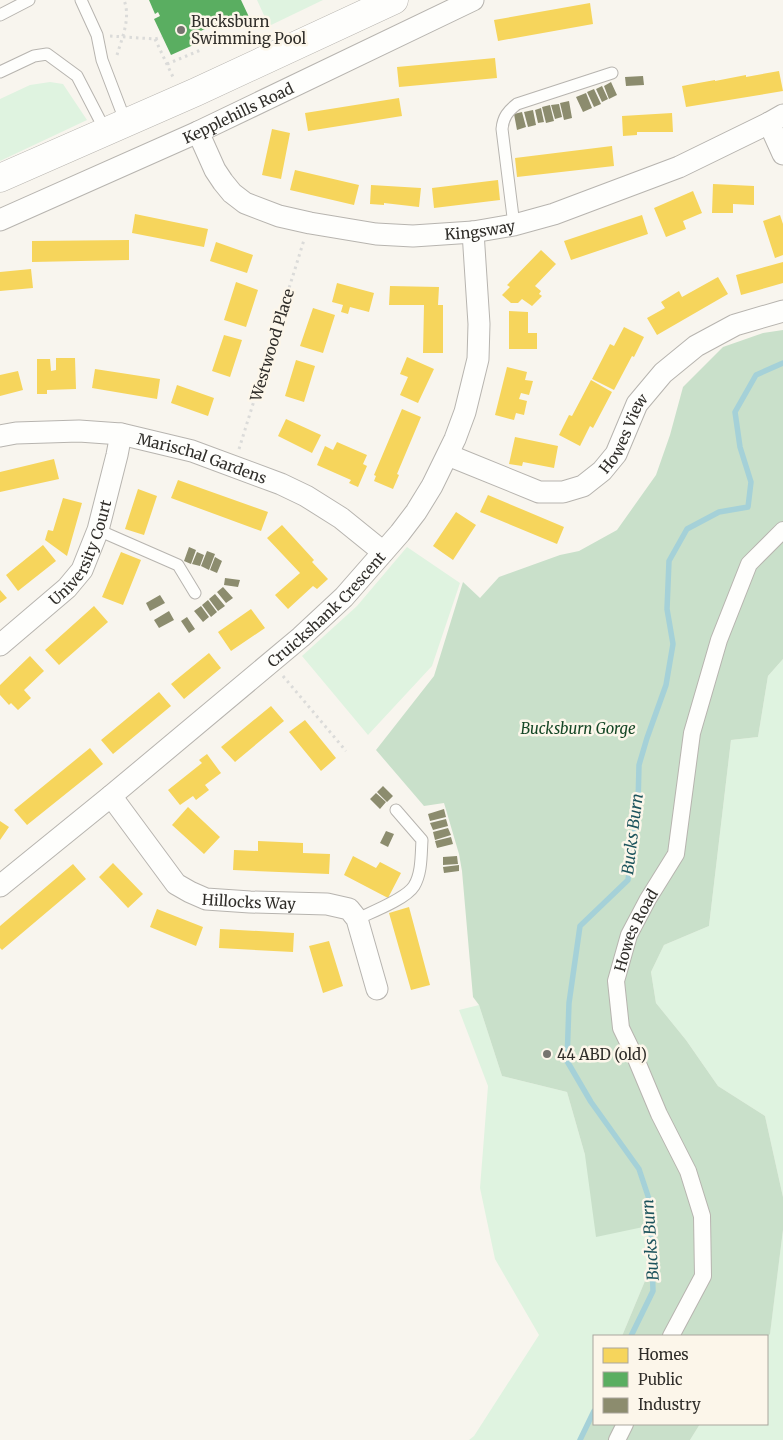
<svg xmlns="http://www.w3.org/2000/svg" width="783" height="1440" font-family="Merriweather,serif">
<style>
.green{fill:#dff3e0}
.forest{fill:#c9e0ca}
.homes{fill:#f6d55c}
.public{fill:#5aae61}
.industry{fill:#8c8c6e}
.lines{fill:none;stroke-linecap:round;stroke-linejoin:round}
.stream{stroke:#a5d1d8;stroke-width:5.5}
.service-casing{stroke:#b7b4af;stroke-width:13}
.pedestrian-casing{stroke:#b7b4af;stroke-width:18}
.minor-casing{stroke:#b7b4af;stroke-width:23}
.tertiary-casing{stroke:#b7b4af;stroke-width:29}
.path{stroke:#dbdbd9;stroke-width:3;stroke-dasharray:2.5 4;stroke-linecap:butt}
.service{stroke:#fefefc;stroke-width:11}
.pedestrian{stroke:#fefefc;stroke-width:16}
.minor{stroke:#fefefc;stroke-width:21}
.tertiary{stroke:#fefefc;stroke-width:28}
.poi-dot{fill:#76746f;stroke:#fcf6ea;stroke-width:2}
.labels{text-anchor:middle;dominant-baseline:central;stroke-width:5;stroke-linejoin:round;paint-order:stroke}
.poi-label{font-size:15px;fill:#302e2a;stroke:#fcf6ea;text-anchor:start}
.street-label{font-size:15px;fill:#302e2a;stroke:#fcf6ea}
.park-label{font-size:15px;font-style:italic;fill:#154726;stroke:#fcf6ea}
.water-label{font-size:16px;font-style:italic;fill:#1c535c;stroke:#fcf6ea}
</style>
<rect width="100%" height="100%" fill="#f8f5ee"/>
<!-- green -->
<path class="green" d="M257,0H323L269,26Z
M50,82L63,84L87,120L0,161V99L30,85Z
M407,547L460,583L432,666L368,735L302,656L357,606Z
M783,659V1197L765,1116L718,1086L686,1040L656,1003L651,972L664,945L709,926L731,740L758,737L768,676Z
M479,1005L502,1076L567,1092L585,1155L648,1226L652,1264L622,1336H594V1405L581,1437L577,1440H469L474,1436L539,1335L495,1259L480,1188L488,1086L459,1010Z
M783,1230V1440H690L700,1424H767V1337L770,1333Z"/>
<!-- forest -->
<path class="forest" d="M783,330V659L768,676L758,737L731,740L709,926L664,945L651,972L656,1003L686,1040L718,1086L765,1116L783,1197V1230L770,1334L767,1337V1336H622L652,1264L648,1226L596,1237L585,1155L567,1092L502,1076L479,1005L473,997L462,871L459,854L444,803L424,806L376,750L434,676L463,582L480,598L499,577L560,555L579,551L617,530L656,475L670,435L683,387L723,347L763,333Z
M594,1405V1424H700L690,1440H577L582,1437Z"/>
<!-- homes -->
<path class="homes" d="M590,3L593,24L498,41L494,20Z
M495,58L497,78L399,87L397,67Z
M779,71L783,91L686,107L682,86L715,80V81L746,75V77Z
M399,98L402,116L308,131L305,113Z
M672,113L673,132H637V135L623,136L622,116Z
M272,129L290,133L281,179L262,175Z
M612,146L614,166L517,177L515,158Z
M295,170L359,185L354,205L290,190Z
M498,180L500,200L434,208L432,188Z
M713,184L754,186V205L733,204V213H712Z
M371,185L421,188L419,207L384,203V205L370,204Z
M693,191L702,213L683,221L686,229L666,237L654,208Z
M135,214L208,229L204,247L132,233Z
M642,215L648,234L571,260L564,241Z
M780,215L783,224V255L775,258L763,221Z
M129,240V260L32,262V241Z
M216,242L253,255L247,273L210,261Z
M541,250L556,264L535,286L541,291L539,294L542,296L532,306L522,299L518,303H511L502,295L510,287L507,285Z
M783,262V283L741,295L736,275Z
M31,269L33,288L0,291V272Z
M718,277L728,294L657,335L647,318L665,308L661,302L679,291L682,297Z
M236,282L258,290L246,327L224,320Z
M337,283L374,293L369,312L350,307L348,314L341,312L343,305L332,302Z
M390,286L439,287L438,305H443V353H423L424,305H389Z
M313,308L335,315L323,353L300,346Z
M509,311L528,312V333H537V349H509Z
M624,327L644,337L634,357L632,356L614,390L592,379L610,344L614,346Z
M224,335L242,340L230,377L212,371Z
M407,357L434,369L418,403L400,395L408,377L400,374Z
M56,358H75L76,389L47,390V394H37V359H50L51,371L56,370Z
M296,360L315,366L304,402L285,396Z
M507,367L527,372L525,380L533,381L529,395L521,393L519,399L527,401L524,415L516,413L514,420L495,415Z
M95,369L160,379L157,399L92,388Z
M18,371L23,390L0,396V375Z
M591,380L612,392L593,428L590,426L580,446L559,435L569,415L572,416Z
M177,385L214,398L208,416L171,403Z
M402,409L421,417L397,474L399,475L393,489L374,481L376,476L374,475Z
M286,419L321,435L312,453L278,436Z
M515,437L558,446L554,468L523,462L522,466L509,464Z
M337,442L367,455L363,464L367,466L358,487L349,483L351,480L317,465L325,446L333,450Z
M54,459L59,479L0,492V472Z
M178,480L268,512L261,531L171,498Z
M138,489L157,496L144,535L125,529Z
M488,495L564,527L557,544L480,512Z
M63,498L82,503L67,556L45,540L48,530L53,531Z
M456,512L476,525L453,560L433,546Z
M282,525L314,560L312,562L328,579L317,589L313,586L288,609L275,595L300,573L267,538Z
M43,545L56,561L18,591L6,575Z
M121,552L141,560L123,605L102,597Z
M0,590L7,598L0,603Z
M94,606L108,622L59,665L45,650Z
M251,609L265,628L231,651L218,632Z
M209,653L221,668L184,699L171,684Z
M30,656L44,671L24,690L31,698L18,710L11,703L9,705L0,695V685Z
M159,692L171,706L113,754L101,740Z
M271,706L284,721L235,762L221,747Z
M305,720L336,758L321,771L289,732Z
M90,748L103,764L27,825L14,810Z
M207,754L221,773L205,785L209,790L196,800L193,796L180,805L168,790L202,763L199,760Z
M188,807L220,837L204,854L172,825Z
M0,821L9,827L0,840Z
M258,841L303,843V853L330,854L329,874L233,870L234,850L258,851Z
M353,856L376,868L380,862L401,873L388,898L344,875Z
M113,863L143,894L128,908L99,877Z
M73,864L86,879L2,950L0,948V926Z
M409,907L430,985L411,990L389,913Z
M157,909L203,927L196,946L150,927Z
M220,929L294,933L293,952L219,948Z
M329,941L343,986L323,993L309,946Z"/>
<!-- public -->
<path class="public" d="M149,0H241L249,17L226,27L223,21L196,33L200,42L171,55L154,19L160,16L158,12L155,14Z"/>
<!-- industry -->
<path class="industry" d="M643,76L644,85L626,86L625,77Z
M611,82L617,95L609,99L604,86Z
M602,86L608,99L602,102L596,89Z
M594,89L601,104L594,107L587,92Z
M586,93L592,108L583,112L576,97Z
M569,101L572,118L564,120L560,103Z
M559,104L562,117L555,119L551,105Z
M550,105L554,121L546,123L542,107Z
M541,108L544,122L538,123L535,110Z
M533,110L536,125L528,127L524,112Z
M522,112L526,127L517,130L514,114Z
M189,547L196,550L191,564L184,561Z
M207,551L215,554L209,570L201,566Z
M197,552L204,555L200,566L192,564Z
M215,557L222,561L217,573L210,570Z
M225,578L240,580L238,587L224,585Z
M223,587L233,598L226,603L217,592Z
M215,594L225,606L218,611L209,599Z
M160,595L165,603L150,611L146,603Z
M208,600L217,612L211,617L202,605Z
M201,606L209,617L203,622L194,611Z
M169,611L174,620L159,628L154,620Z
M187,617L195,629L189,633L181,621Z
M383,786L393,796L387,802L377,792Z
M376,793L386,802L380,809L370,799Z
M444,809L446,817L430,821L428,814Z
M446,819L448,826L433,830L430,823Z
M448,828L451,835L435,840L433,832Z
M386,831L394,834L388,847L380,843Z
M451,837L453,844L437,848L435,841Z
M457,856L458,864L443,865V857Z
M459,865V871L444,873L443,867Z"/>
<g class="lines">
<!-- stream -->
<path class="stream" d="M631,1336L653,1291L650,1202L639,1169L591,1102L567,1061L569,1003L580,926L628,880L638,805L639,765L647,738L666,685L673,644L667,609L669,561L687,529L719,512L748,507L751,482L740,447L735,412L756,375L783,363
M580,1440L594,1411"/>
<!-- service casing -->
<g class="service-casing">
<path id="service" d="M81,0L97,35L102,60L126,123
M0,15L29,0
M0,72L34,56L47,54L77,76L106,132
M514,225L502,129C503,117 508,111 517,104L612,73
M98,530L178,565L195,593
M357,919C372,912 406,899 414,886C422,873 421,854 422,840L396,810"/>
</g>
<!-- pedestrian casing -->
<g class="pedestrian-casing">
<g id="pedestrian">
<path id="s1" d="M671,1336L703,1276L702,1216L688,1171L659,1114L636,1059L621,1028L616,981L629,935L648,899L676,854L692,733L719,640L749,564L783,530"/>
<path d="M617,1440L625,1424"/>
</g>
</g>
<!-- minor casing -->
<g class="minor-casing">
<g id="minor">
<path d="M769,123L783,154"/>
<path id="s2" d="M198,132L215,170L223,182L232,193L245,203L279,216L310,223L376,234L413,236L473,232L514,225L554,214L679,167L769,123L783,115"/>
<path id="s3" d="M0,220L198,132L473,0"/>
<path id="s4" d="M0,436L16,433L79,431L121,434L192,451L281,484L306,496L341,518L383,552"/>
<path id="s5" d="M448,455L539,492H563L583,486L602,471L616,454L637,404L663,373L696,346L735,325L783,311"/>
<path id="s6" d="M0,645L67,588L82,570L98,530L117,455L121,434"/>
<path id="s7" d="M111,796L176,884L190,892L206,899L250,902L327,904L349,909L357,919L377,989"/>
<path id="s8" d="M0,886L111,796L301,637L344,597L400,533L416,512L432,486L455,439L465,412L478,359L479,324L473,232"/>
</g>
</g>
<!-- tertiary casing -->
<g class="tertiary-casing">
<path id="tertiary" d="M0,178L196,92L394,0"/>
</g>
<!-- path -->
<path class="path" d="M110,36L155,39L162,37
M155,39L173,77
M117,55C122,38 131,18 124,0
M167,64L203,49
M239,449L304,240
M283,676L346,751"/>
<!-- service -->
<use href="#service" class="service"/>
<!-- pedestrian -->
<use href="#pedestrian" class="pedestrian"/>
<!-- minor -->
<use href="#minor" class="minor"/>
<!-- tertiary -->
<use href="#tertiary" class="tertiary"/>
</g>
<!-- markers -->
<g class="poi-dot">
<circle cx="181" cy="30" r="5"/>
<circle cx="547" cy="1054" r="5"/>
</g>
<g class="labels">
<!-- poi labels -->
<g class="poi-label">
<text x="191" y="21">Bucksburn<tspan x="191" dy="17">Swimming Pool</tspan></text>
<text x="557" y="1054">44 ABD (old)</text>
</g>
<!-- street labels -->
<g class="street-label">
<text stroke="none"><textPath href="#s3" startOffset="261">Kepplehills Road</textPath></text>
<text stroke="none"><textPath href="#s2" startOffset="326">Kingsway</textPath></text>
<text transform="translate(272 345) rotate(-73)">Westwood Place</text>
<text stroke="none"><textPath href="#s5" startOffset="211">Howes View</textPath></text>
<text stroke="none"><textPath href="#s4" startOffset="206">Marischal Gardens</textPath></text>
<text stroke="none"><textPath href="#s6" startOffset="126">University Court</textPath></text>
<text stroke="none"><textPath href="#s8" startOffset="428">Cruickshank Crescent</textPath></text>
<text stroke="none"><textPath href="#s7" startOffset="186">Hillocks Way</textPath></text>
<text stroke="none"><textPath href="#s1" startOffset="435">Howes Road</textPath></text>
</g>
<!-- park labels -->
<g class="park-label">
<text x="578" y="728">Bucksburn Gorge</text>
</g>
<!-- water labels -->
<g class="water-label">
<text transform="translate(632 834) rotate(-83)">Bucks Burn</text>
<text transform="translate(650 1240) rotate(-94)">Bucks Burn</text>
</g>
</g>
<!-- legend -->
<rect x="593" y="1335" width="175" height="90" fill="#fcf6ea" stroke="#aaa69d"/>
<rect x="603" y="1348" width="25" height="15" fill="#f6d55c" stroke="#aaa69d"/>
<text x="638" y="1360" font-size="15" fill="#302e2a">Homes</text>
<rect x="603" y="1372" width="25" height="15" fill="#5aae61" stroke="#aaa69d"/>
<text x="638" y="1385" font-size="15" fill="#302e2a">Public</text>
<rect x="603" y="1398" width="25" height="15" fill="#8c8c6e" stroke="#aaa69d"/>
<text x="638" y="1410" font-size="15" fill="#302e2a">Industry</text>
</svg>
